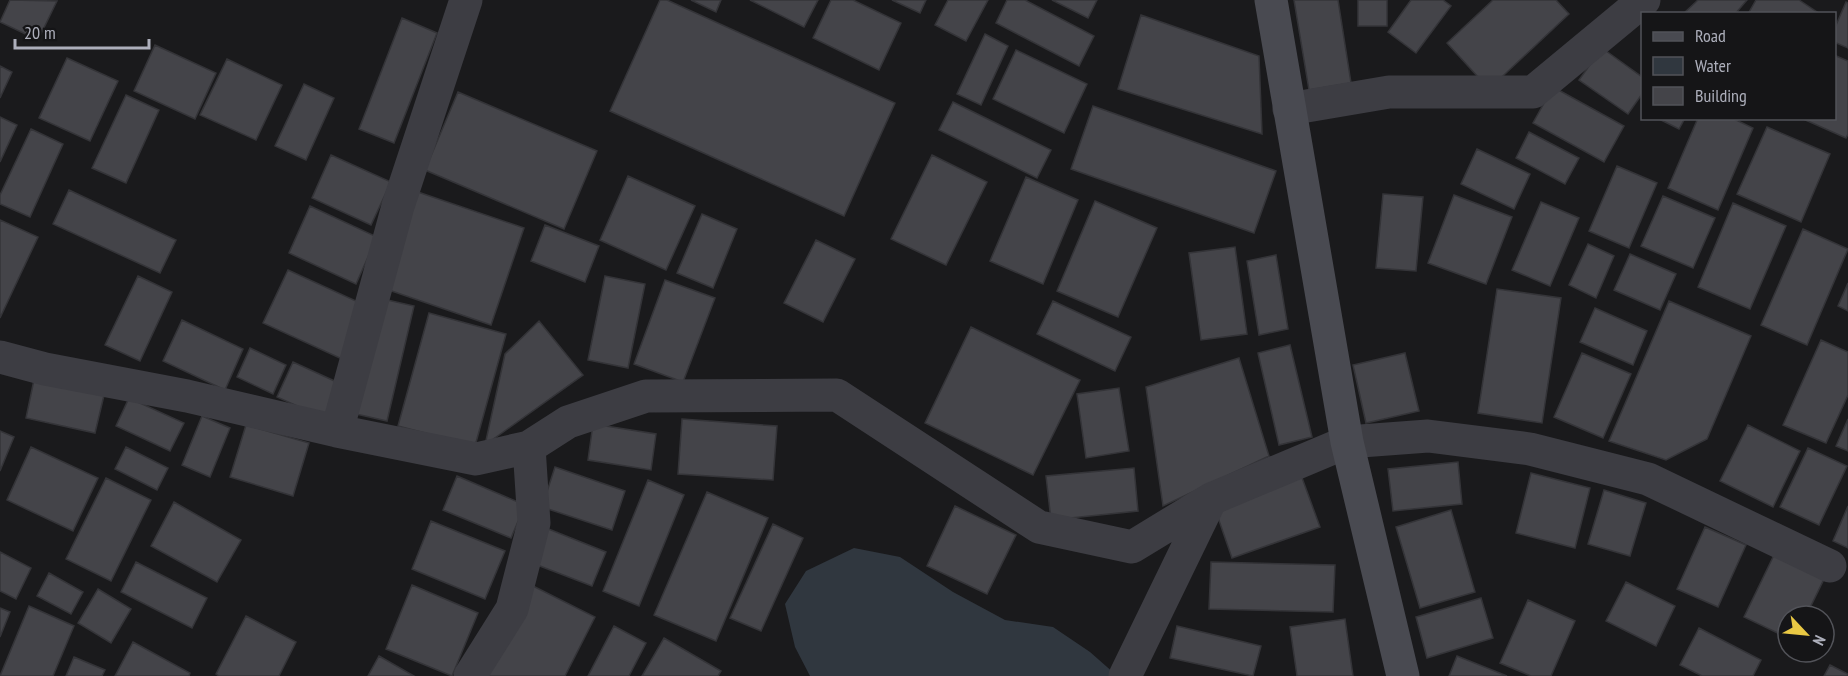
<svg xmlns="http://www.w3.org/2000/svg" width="1848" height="676" font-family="'PT Sans Narrow',sans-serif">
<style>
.water{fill:#30373f}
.building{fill:#444449;stroke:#343438;stroke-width:1.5}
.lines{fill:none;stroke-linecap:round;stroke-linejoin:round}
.street{stroke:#3d3d43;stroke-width:33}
.secondary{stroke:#494a51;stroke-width:33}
</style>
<rect width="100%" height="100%" fill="#1a1a1c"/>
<!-- water -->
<path class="water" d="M854,548L900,557L953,592L1005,620L1053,627L1090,652L1115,674L1114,676H810L795,647L785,604L806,571Z"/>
<!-- building -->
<path class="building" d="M10,0L57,1L38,40L0,22Z
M660,0H667L895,103L844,216L610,111Z
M691,0H721L716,12Z
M750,0H818L804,27Z
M831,0H853L901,23L879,70L813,38Z
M892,0H926L920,13Z
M948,0H988L966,41L935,25Z
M1007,0H1025L1094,36L1079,66L996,23Z
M1052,0H1097L1088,18Z
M1294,0H1338L1351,83L1309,90Z
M1358,0H1387V26H1358Z
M1411,0H1443L1451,6L1416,53L1388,32Z
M1493,0H1556L1569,14L1489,89L1447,43Z
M1698,0H1747L1735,14H1683Z
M1756,0H1799L1820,14H1748Z
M1846,2L1848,3V48L1834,42V30Z
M1141,15L1259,56L1262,134L1118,89Z
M402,18L437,33L394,143L359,129Z
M985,34L1008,46L981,105L957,94Z
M155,45L216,73L195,119L134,91Z
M1602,48L1642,77V94L1628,114L1579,80Z
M1016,50L1087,84L1064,133L993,99Z
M1834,55L1848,61V134L1846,138L1801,118H1834Z
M67,58L118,81L90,141L39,118Z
M227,59L282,85L256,140L200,115Z
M0,66L12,72L0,98Z
M304,84L334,98L306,160L275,146Z
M1553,87L1624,126L1604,162L1533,123Z
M458,92L597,151L564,229L425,170Z
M126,95L159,110L126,183L92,168Z
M953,102L1051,150L1037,178L939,130Z
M1093,106L1276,171L1254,233L1071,169Z
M0,117L17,125L0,162Z
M1657,118H1685L1679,129Z
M1698,118H1732L1753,128L1718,210L1668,188Z
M1767,127L1830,154L1801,222L1737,194Z
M31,129L63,144L30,217L0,204V195Z
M1529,132L1579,158L1565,184L1516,158Z
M1477,149L1530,174L1514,209L1461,184Z
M331,155L391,182L371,225L312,198Z
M932,155L987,182L946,265L891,239Z
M1617,166L1657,183L1629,248L1589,231Z
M628,176L695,206L666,270L600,240Z
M1026,177L1078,200L1043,284L990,261Z
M69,190L176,240L160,273L53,224Z
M412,190L524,228L491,325L380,287Z
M1383,194L1423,197L1416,271L1376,268Z
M1454,195L1512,217L1486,284L1428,263Z
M1663,196L1715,218L1693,268L1641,246Z
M1095,201L1157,228L1118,317L1057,291Z
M1541,202L1579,218L1550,286L1512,270Z
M1733,203L1786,226L1750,309L1698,287Z
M310,206L377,237L356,284L289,253Z
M702,214L737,229L713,288L677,273Z
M0,220L38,237L0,318Z
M545,225L599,246L585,282L531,261Z
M1803,229L1848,249L1807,345L1761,325Z
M816,240L855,259L823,322L784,303Z
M1588,244L1614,256L1596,298L1569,285Z
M1235,247L1247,334L1201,340L1189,253Z
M1630,254L1676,274L1660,310L1614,290Z
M1276,255L1288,329L1259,335L1247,261Z
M288,270L367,306L342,359L263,323Z
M138,276L172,292L140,361L105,345Z
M605,276L645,284L628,368L588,360Z
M665,280L715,298L683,382L634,364Z
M1848,283V311L1838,306Z
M1497,289L1561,298L1542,423L1478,413Z
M383,299L414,306L387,421L356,414Z
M1053,301L1131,337L1115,371L1037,334Z
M1669,301L1751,336L1707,439L1666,460L1609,441Z
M1595,308L1647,331L1633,365L1580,342Z
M429,313L506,334L475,446L398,426Z
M182,320L243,349L225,390L163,361Z
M539,321L583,375L485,445L505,354Z
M971,327L1080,380L1033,475L925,423Z
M1821,340L1848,352V395L1826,443L1783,425Z
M1290,345L1312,437L1279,445L1258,353Z
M250,348L286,365L273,394L237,377Z
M1405,353L1419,411L1366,423L1353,365Z
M1582,353L1631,374L1603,438L1554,417Z
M1239,358L1269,456L1163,506L1146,387Z
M293,362L341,384L326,419L277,397Z
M35,375L105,391L95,433L26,418Z
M1119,388L1129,451L1086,458L1077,394Z
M129,398L184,423L170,451L116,426Z
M202,416L230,428L210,477L182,465Z
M682,419L777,426L773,480L678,474Z
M1848,419V451L1836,446Z
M593,424L656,434L651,470L588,460Z
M246,425L309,443L293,496L230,477Z
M1748,425L1800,451L1773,507L1720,481Z
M0,431L14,437L0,471Z
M31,447L98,478L73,531L7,500Z
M126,447L168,468L157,490L115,469Z
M1808,448L1847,466L1819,525L1780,507Z
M1458,462L1462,504L1393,511L1388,469Z
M555,467L625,491L612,530L542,507Z
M1134,468L1138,511L1051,520L1046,476Z
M1531,473L1590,488L1575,548L1516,533Z
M1301,475L1320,527L1232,558L1214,506Z
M457,476L525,505L511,538L443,510Z
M106,478L151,500L111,581L66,559Z
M648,480L684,495L639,606L603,591Z
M1604,490L1646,503L1630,556L1588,544Z
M707,492L768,518L716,641L654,615Z
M174,502L241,540L217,582L151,546Z
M955,506L1016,535L987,594L927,566Z
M1848,506V548L1833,541Z
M1451,510L1475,592L1420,608L1396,527Z
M431,521L505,551L485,599L412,569Z
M773,524L803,538L761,631L730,618Z
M1705,527L1746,545L1718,607L1677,589Z
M546,528L606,552L592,586L532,563Z
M0,552L31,568L16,599L0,591Z
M1775,553L1825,577L1806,616H1788V638L1744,617Z
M136,562L207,598L192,628L121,592Z
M1211,562L1335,565L1333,612L1209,609Z
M49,573L83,592L71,614L37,596Z
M1626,582L1675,606L1656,646L1606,621Z
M412,585L478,613L452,676L386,649Z
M531,585L595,617L565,676H485Z
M98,589L131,609L111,643L78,623Z
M1481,598L1493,638L1427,658L1416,617Z
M1528,600L1575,621L1551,676H1531L1500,663Z
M29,606L74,626L53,676H0Z
M0,608L10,612L0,637Z
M246,616L296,642L279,676H219L216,674Z
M1345,619L1353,676H1297L1290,627Z
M614,626L646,643L629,676H588Z
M1177,626L1261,646L1253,676L1170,658Z
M1699,628L1761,660L1753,676H1702L1680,665Z
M664,638L721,671L718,676H642Z
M133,642L190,673L189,676H115Z
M379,656L414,676H368Z
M1457,656L1507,676H1449Z
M74,657L105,670L102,676H66Z
M1830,665L1848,674V676H1824Z"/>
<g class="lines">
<!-- street -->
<path class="street" d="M1289,109L1389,92H1533L1644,0
M0,357L45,369L187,396L337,431L476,459L529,447L568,422L646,396L837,395L1039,527L1132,547L1211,499
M337,431L398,206L466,0
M470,676L512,609L534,523L529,447
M1125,676L1211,499L1347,442L1428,436L1530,449L1648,479L1830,566"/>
<!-- secondary -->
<path class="secondary" d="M1271,0L1347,442L1403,676"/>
</g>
<!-- legend -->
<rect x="1641" y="12" width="195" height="108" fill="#151517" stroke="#525359" stroke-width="1.5"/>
<rect x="1653" y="32" width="30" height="9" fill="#494a51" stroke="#525359" stroke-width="1.5"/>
<text x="1695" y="42" font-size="18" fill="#adafbb">Road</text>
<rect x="1653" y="57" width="30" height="18" fill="#30373f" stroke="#525359" stroke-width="1.5"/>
<text x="1695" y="72" font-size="18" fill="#adafbb">Water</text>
<rect x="1653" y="87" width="30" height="18" fill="#444449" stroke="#525359" stroke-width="1.5"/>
<text x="1695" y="102" font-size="18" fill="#adafbb">Building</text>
<!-- north arrow -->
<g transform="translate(1806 634) rotate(116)"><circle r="28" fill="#151517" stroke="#525359" stroke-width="1.5"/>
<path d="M0-4.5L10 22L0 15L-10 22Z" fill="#e9c844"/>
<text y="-9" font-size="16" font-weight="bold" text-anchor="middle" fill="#adafbb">N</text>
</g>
<!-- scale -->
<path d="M15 39v9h134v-9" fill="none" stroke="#adafbb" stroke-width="3"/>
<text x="24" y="39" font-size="18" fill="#adafbb" stroke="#151517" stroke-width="4.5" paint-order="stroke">20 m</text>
</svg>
